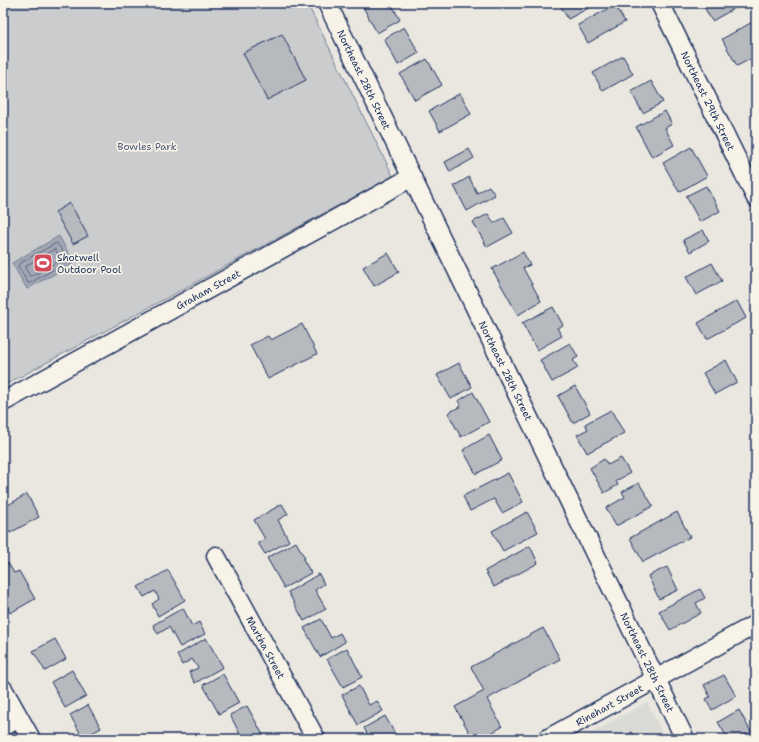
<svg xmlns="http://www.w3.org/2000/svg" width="759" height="742" font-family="'Shantell Sans',sans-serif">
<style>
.built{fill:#dadad6}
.green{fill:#cbcccd;stroke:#737e96}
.water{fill:#a3a8b4;stroke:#6d7892}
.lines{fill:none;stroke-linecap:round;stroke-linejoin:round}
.shore{stroke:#515f80;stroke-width:1}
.building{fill:#b6babf;stroke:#1b2f5e}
.minor-casing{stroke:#1b2f5e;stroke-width:21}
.minor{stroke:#f7f3e8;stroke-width:18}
.labels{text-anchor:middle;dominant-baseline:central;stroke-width:3.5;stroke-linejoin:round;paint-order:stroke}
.street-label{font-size:10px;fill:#1b2f5e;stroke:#f7f3e8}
.park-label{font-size:10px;fill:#47567a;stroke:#f7f3e8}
.poi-label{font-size:10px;fill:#1b2f5e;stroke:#f7f3e8;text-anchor:start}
</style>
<rect width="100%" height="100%" fill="#eae7e0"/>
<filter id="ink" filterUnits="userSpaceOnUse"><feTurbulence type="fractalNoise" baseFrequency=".025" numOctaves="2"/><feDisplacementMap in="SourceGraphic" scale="8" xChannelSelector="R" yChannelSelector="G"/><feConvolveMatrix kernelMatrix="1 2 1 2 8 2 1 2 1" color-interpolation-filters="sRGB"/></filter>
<g filter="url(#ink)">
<!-- built -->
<path class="built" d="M647,702L665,739H581Z"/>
<!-- green -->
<path class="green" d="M3,3H307L393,176L3,386Z"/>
<!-- water -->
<path class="water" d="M59,236L74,263L27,289L12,263Z"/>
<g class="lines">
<!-- shore -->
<path class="shore" d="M57,243L68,259L67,262L30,283H28L18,266L19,264Z
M55,249L61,258L60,260L32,276H30L25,268L26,266Z"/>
</g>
<!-- building -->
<path class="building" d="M365,3H391L400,20L377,33L362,5Z
M559,3H598L568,19Z
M702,3H733L735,8L712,21Z
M615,5L625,22L588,43L578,25Z
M756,20V56L737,66L722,39Z
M404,27L419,53L398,65L384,39Z
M282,34L306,80L267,100L243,53Z
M623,56L633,74L603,91L593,73Z
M427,59L442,85L415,100L400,74Z
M651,81L663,102L643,113L631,92Z
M460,93L471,114L440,131L429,111Z
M665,111L672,124L665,128L674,145L652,157L636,127Z
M691,147L707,176L679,192L663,163Z
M469,149L474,158L450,172L445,162Z
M469,177L477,193L489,186L495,195L467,211L454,186Z
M706,186L720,211L700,222L686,196Z
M70,203L88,236L73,244L55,212Z
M488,214L494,223L504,218L513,233L487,247L473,222Z
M703,230L709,241L690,252L683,240Z
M523,252L530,265L523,268L541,301L518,315L492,269Z
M388,253L399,272L374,286L363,267Z
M712,263L722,281L696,295L686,277Z
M737,301L746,318L707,339L698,323Z
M553,307L563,325L557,328L562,336L537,350L522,323Z
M302,324L317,354L268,379L250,345L268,336L271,340Z
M570,343L578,357L573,360L578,368L552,382L540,360Z
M726,360L737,382L715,394L703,373Z
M459,363L472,387L451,399L437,375Z
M575,386L590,413L573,423L558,396Z
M473,392L489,422L461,437L448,413L461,406L458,401Z
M611,410L624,433L587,453L577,435L588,429L585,424Z
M489,435L502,460L476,474L463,450Z
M621,458L630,473L616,481L618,485L604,493L590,468L604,459L608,465Z
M508,473L523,502L502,513L494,499L470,511L463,496Z
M639,483L653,506L616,526L606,508L625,497L622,492Z
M27,494L39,517L10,533L3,521V508Z
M282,504L288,514L278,520L289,541L265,554L258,543L265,539L254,520Z
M527,512L538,532L503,551L492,531Z
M677,512L690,537L643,562L630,538Z
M296,542L305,558L303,559L311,573L284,588L267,558Z
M530,546L538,563L494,587L485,571Z
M8,563L14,573L19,571L35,599L10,613L3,599V566Z
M667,567L678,590L659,599L648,576Z
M168,570L185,600L158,616L152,604L159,599L155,591L144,597L138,587Z
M319,574L324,584L315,590L326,609L304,621L288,592Z
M700,589L705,598L696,603L701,613L670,630L659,611Z
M183,608L192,626L199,622L205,634L180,647L169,627L158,634L153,625Z
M321,619L331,638L340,633L345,642L320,657L304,628Z
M543,628L560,659L487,699L502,727L480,739H473L455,707L484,691L471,667Z
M206,638L223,667L195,683L189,672L198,668L192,659L182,665L177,655Z
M55,639L66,659L45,671L33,651Z
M347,648L362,677L343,687L327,659Z
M72,670L86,696L65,708L51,682Z
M223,674L239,703L219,714L203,685Z
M724,675L736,696L712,710L706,699L710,697L704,685Z
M359,686L369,705L377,701L383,711L358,725L342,695Z
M88,705L101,728L83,738L70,715Z
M247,706L263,735L255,739H233L240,734L230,715Z
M739,710L751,732L738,739H728L718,722Z
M385,716L398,739H370L364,728Z
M632,732L636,739H621Z
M125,734L128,739H115Z"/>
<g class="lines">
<!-- minor casing -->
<g class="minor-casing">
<g id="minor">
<path id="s1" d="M327,3L685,739"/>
<path id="s2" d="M660,3L756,198"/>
<path id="s3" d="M3,402L412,177"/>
<path id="s4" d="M216,556L316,739"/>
<path d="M3,689L31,739"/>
<path d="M3,727L19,718"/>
<path id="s5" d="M547,739L756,624"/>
</g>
</g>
<!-- minor -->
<use href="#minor" class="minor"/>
</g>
</g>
<!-- icons -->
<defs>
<g id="stadium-square" transform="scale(1)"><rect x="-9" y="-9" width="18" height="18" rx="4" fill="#d1495b" stroke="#f7f3e8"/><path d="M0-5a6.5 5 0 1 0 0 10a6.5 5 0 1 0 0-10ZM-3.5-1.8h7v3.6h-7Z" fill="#fff"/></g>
</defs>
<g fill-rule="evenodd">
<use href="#stadium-square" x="43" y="263"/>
</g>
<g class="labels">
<!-- street labels -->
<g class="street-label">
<text stroke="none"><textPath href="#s1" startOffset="85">Northeast 28th Street</textPath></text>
<text stroke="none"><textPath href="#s2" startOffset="109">Northeast 29th Street</textPath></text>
<text stroke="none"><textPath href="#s3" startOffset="234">Graham Street</textPath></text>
<text stroke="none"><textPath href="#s1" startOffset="409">Northeast 28th Street</textPath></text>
<text stroke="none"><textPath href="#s4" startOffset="104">Martha Street</textPath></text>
<text stroke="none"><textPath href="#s1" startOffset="733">Northeast 28th Street</textPath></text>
<text stroke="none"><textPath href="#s5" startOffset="71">Rinehart Street</textPath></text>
</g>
<!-- park labels -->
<g class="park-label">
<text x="147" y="146">Bowles Park</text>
</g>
<!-- poi labels -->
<g class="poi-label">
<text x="57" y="257">Shotwell<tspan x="57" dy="12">Outdoor Pool</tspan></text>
</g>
</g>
<!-- margin -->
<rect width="759" height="742" fill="none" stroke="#f7f3e8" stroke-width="16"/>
<rect x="8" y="8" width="743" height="726" fill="none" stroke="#1b2f5e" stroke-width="1.5" filter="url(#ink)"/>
</svg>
